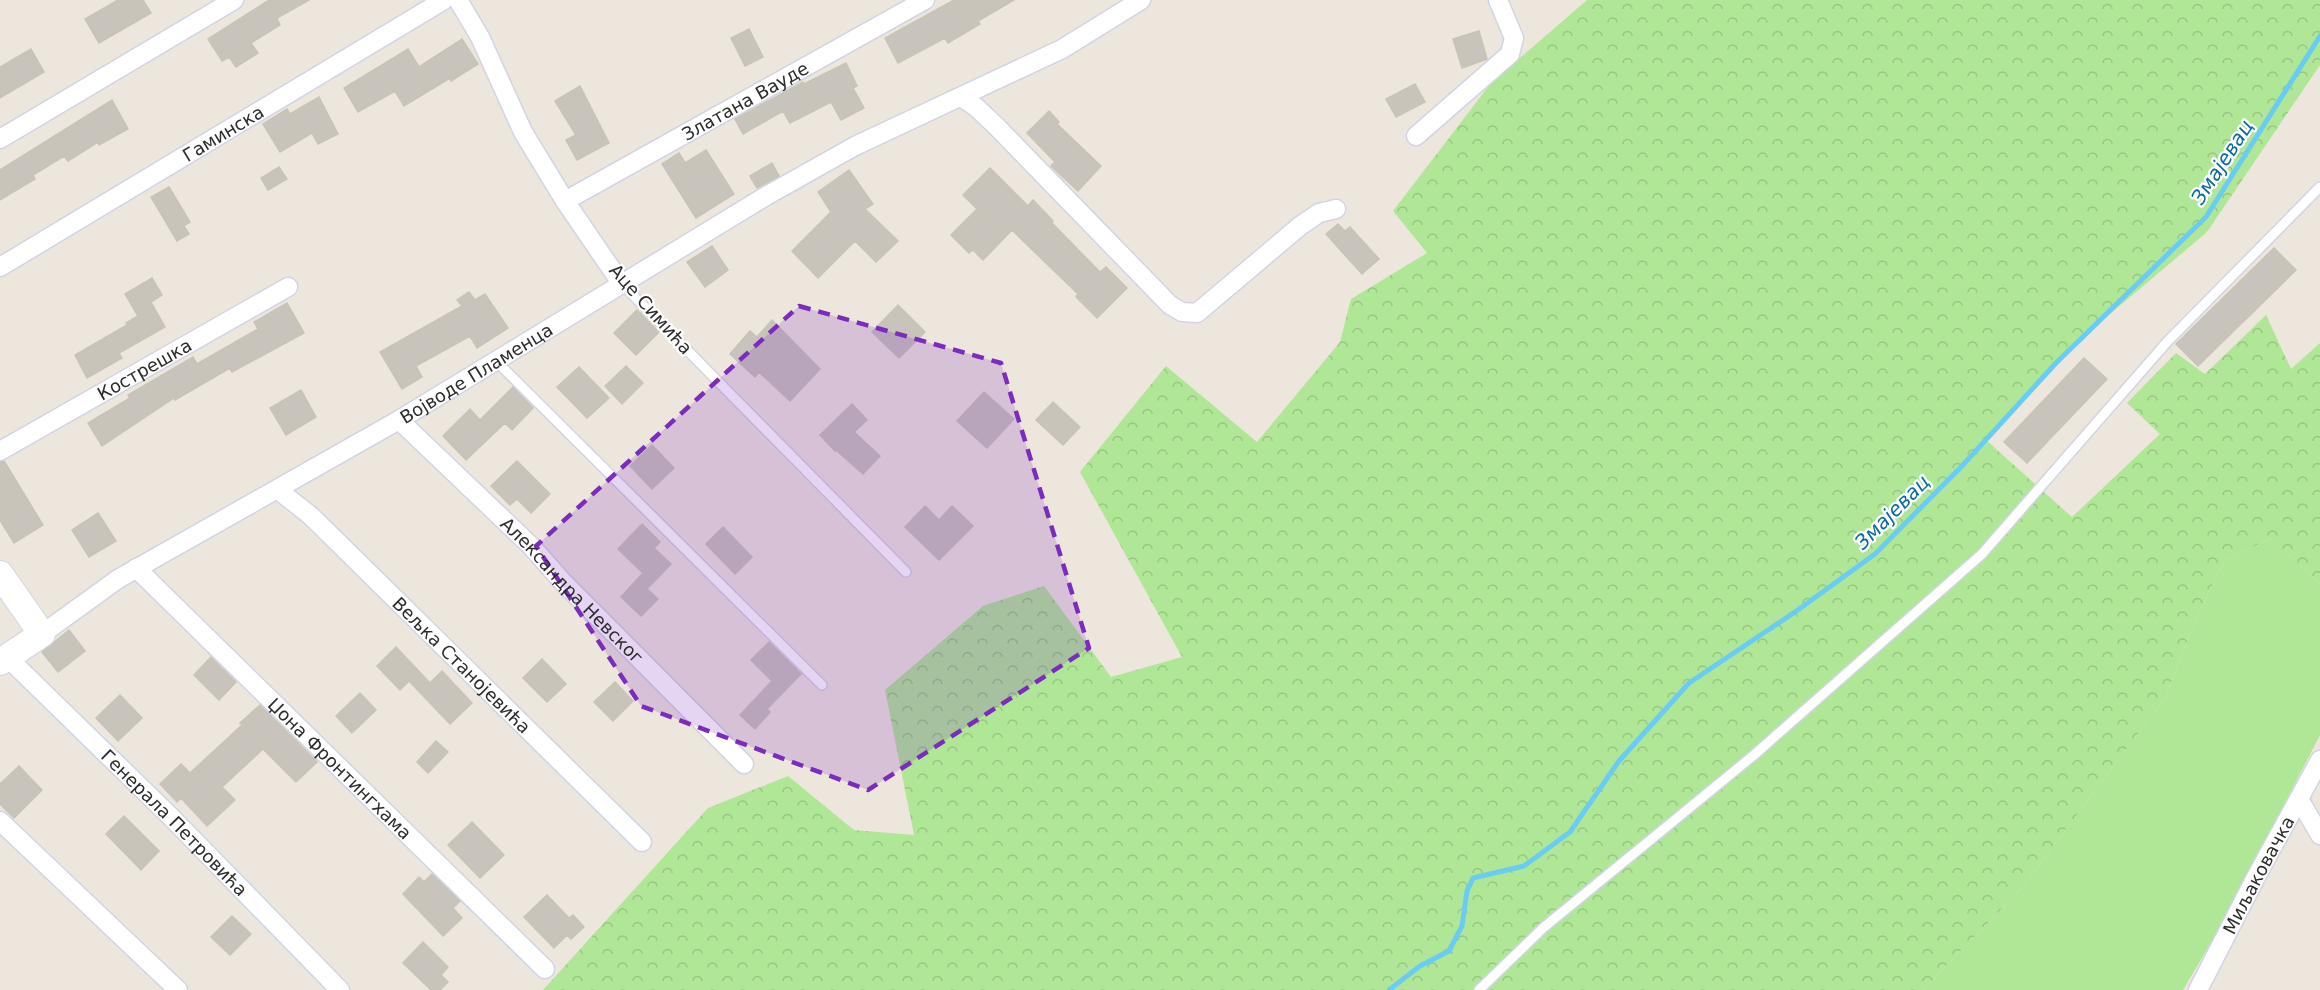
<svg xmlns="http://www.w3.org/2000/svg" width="2320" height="990" font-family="'DejaVu Sans',sans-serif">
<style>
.grass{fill:#afe796}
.forest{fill:url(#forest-crowns)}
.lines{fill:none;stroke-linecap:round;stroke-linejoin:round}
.stream{stroke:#6accf4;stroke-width:5}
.building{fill:#c9c4bb;stroke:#c9c3b6;stroke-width:1.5}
.lane-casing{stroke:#d1d4e4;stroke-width:12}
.street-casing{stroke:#d1d4e4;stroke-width:21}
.secondary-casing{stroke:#d1d4e4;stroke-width:28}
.lane{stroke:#fff;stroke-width:9}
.street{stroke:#fff;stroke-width:18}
.secondary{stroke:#fff;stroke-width:26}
.marked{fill:#7b2cbf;fill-opacity:0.2;stroke:#7b2cbf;stroke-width:4.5;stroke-dasharray:12 8;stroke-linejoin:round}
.labels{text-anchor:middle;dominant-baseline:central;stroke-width:4.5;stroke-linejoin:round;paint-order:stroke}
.street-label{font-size:18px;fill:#2b2b2b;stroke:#fff}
.water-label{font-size:20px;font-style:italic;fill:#0769a3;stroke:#fff}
</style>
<defs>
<pattern id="forest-crowns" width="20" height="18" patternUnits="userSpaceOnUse" patternTransform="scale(1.5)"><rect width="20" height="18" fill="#afe796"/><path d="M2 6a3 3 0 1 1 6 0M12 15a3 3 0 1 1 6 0" fill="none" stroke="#97c681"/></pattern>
</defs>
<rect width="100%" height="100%" fill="#ede6dc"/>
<!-- grass -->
<path class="grass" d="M2271,538L2320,584V735L2226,917L2183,990H1923L2021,889L2165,698L2197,616L2224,561Z"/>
<!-- forest -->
<path class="forest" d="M1587,0H2320V65L2207,232L2071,347L1986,440L2072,517L2160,434L2127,403L2176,353L2205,374L2266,315L2291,369L2320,343V584L2271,538L2224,561L2197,616L2165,698L2021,889L1923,990H543L708,808L788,776L854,830L914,835L885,690L983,606L1044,586L1111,677L1182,657L1080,472L1166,366L1257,442L1340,342L1351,299L1427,253L1393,211L1491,83Z"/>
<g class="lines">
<!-- stream -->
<path class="stream" d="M1389,990L1420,966L1449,951L1462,926L1467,891L1473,878L1524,866L1570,832L1619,761L1689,683L1795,612L1875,554L1961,467L2056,363L2206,217L2320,36"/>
</g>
<!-- building -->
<path class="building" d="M118,0H143L151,13L99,43L85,19Z
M269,0H309L277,18L280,25L251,43L258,53L236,67L229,57L222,61L208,39Z
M954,0H1014L978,21L980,24L948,43L945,38L898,63L885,38Z
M749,29L763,57L745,66L731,38Z
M1479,31L1487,59L1462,68L1453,39Z
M462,39L478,64L451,81L450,78L404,106L395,91L358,112L344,88L408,49L419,67Z
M31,49L44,72L0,98V67Z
M846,63L857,86L853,88L864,108L841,120L831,102L790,123L783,111L743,134L735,119L803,82L804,84Z
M1415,84L1425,102L1396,117L1386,99Z
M580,86L609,143L577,160L566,140L576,135L555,101Z
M319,97L338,134L318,144L312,133L280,152L263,124L287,109L290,114Z
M112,100L128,129L99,145L98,142L68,161L64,156L33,175L35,179L0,200V170Z
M1049,111L1059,122L1057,124L1101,166L1078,191L1051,166L1055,162L1027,133Z
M706,150L734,194L696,218L662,164L679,153L685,163Z
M772,163L779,176L757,188L750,176Z
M279,167L287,179L268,190L261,178Z
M990,168L1028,206L1033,200L1053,221L1052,223L1100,272L1106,267L1127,288L1097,318L1076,297L1078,294L1012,230L983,260L973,250L969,253L951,235L977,209L963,195Z
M849,170L873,204L865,209L898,241L876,262L855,241L818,278L792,251L831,212L818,192Z
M169,187L190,222L184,226L189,234L177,241L151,197Z
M1338,224L1345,231L1350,227L1379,259L1362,274L1326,234Z
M712,246L728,270L705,287L687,262Z
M2274,248L2296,270L2198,366L2176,344Z
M152,278L162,295L151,302L165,327L119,353L122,358L87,378L75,355L127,325L126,323L138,316L125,294Z
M469,292L475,300L485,294L508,328L477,348L470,336L416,366L422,377L402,389L380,352L462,306L457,300Z
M287,303L304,333L232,372L230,368L175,400L174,398L102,446L88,423L130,398L128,395L193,357L197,364L258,329L254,322Z
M898,305L925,332L899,358L872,332Z
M637,310L659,332L636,355L614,333Z
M772,320L820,369L790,401L759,372L755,377L730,354L750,331L757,337Z
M2084,358L2107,379L2027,463L2004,442Z
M626,366L643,383L622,404L605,386Z
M579,367L609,398L587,418L557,387Z
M513,387L533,408L512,430L505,423L466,460L443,436L470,409L480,420Z
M301,390L316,417L286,435L270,408Z
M984,392L1014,419L987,448L957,421Z
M1053,402L1080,427L1063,445L1036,420Z
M852,404L867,420L854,432L880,456L863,474L836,450L835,451L820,435Z
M652,445L674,468L652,489L630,466Z
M4,461L43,525L14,543L0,520V462Z
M517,461L550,494L531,513L517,499L510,505L491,486Z
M925,506L939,520L952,506L973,526L939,560L905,527Z
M98,513L116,541L89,557L72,530Z
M642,524L660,542L654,548L671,564L647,589L658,599L641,616L621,597L643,573L618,549Z
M723,527L752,557L735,574L706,544Z
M69,630L85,651L58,672L42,652Z
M769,642L801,674L767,709L770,712L755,729L740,715L772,681L751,660Z
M396,647L430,683L442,671L472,703L450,724L409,681L400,690L377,666Z
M211,657L236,682L219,700L194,675Z
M542,659L566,684L547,702L523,678Z
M615,682L633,701L613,721L594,702Z
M360,693L376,710L352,733L336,716Z
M120,695L142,718L118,741L96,718Z
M260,705L317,762L296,782L263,749L222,787L235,800L207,826L181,798L177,802L160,784L181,764L190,773L242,725L240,723Z
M436,741L448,752L428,773L417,762Z
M19,766L42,790L14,818L0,804V784Z
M124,816L159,851L141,870L106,834Z
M472,822L504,855L480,878L448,845Z
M432,874L460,901L453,908L462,918L443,936L403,894L419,877L424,882Z
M547,895L569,918L573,915L584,927L571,939L567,935L554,948L524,917Z
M232,916L251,934L230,955L211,937Z
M423,942L448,967L441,975L448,982L440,990H431L403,963Z"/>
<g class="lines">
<!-- lane casing -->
<g class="lane-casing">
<path id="lane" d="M621,283L906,572
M497,362L822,685
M1479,990L1543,928L1754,755L1982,554L2167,342L2320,187"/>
</g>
<!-- street casing -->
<g class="street-casing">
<g id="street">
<path d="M458,0L480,37L523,132L565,201L621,283"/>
<path d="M961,97L976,107L997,127L1170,305L1182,312L1197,313L1300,226L1319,213L1336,209"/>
<path d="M1416,136L1510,54L1514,38L1498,0"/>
<path d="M0,139L234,0"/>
<path id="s1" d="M565,201L925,0"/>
<path id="s2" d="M0,267L444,0"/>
<path id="s3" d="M399,420L531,546L562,581L744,764"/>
<path id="s4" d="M0,451L288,287"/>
<path id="s5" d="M278,490L311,516L642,842"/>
<path id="s6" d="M136,568L545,969"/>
<path id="s7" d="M42,634L118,579L399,420L766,196L855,146L1062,49L1141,0"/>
<path id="s8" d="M8,658L172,818L340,990"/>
<path d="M2299,799L2320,835"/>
<path d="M0,821L178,990"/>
<path id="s9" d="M2198,990L2255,879L2320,760"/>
</g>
</g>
<!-- secondary casing -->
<g class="secondary-casing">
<path id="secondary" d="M0,574L42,634L0,662"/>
</g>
<!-- lane -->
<use href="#lane" class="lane"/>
<!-- street -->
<use href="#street" class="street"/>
<!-- secondary -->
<use href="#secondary" class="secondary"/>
</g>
<!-- marked area -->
<path class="marked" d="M799,306L1001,363L1089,648L868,790L641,706L536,546Z"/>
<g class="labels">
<!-- street labels -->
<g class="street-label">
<text stroke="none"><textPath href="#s1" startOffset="206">Златана Вауде</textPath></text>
<text stroke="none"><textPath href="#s2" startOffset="260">Гаминска</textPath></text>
<text transform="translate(651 309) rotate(48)">Аце Симића</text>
<text stroke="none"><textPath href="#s4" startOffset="166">Кострешка</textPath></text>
<text stroke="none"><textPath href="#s7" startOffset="507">Војводе Пламенца</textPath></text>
<text stroke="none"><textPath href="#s3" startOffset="243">Александра Невског</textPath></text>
<text stroke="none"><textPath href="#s5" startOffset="254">Вељка Станојевића</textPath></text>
<text stroke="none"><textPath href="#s6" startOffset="286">Џона Фронтингхама</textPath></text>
<text stroke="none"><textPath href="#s8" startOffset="234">Генерала Петровића</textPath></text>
<text stroke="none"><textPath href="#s9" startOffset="130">Миљаковачка</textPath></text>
</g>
<!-- water labels -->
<g class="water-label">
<text transform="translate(2222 162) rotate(-57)">Змајевац</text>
<text transform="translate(1892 512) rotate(-45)">Змајевац</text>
</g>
</g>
</svg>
